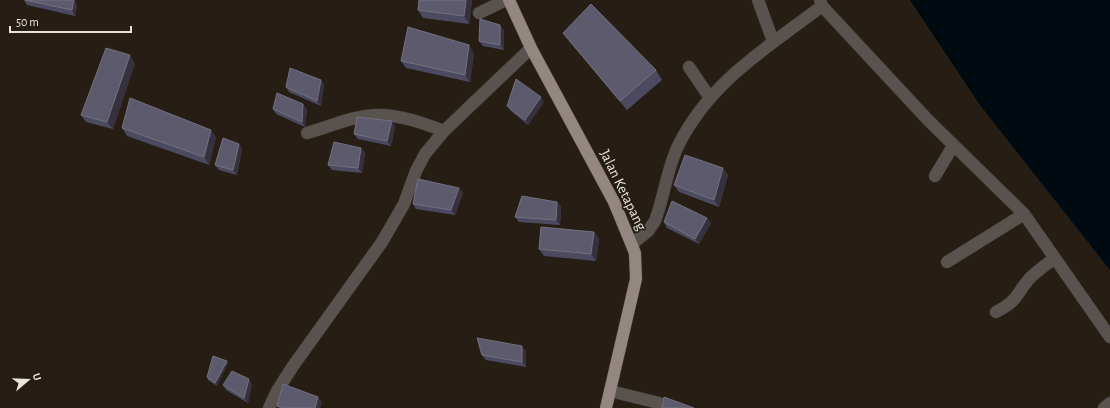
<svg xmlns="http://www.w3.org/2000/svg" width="1110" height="408" font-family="'Alegreya Sans',sans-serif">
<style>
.water{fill:#000b11}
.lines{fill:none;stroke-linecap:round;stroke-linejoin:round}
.minor-casing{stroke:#413930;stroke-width:13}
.major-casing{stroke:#413930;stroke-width:13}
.minor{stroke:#595350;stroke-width:12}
.major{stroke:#948681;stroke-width:12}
.wall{fill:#4c4a60}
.shaded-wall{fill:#36313c}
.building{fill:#5d5a6e;stroke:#73707f}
.labels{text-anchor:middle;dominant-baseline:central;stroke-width:3.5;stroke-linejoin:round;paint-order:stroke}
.street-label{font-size:15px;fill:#e9e3dd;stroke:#261d14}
</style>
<rect width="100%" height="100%" fill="#261d14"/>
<!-- water -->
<path class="water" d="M910,0H1110V270L980,105Z"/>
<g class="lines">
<!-- minor casing -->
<g class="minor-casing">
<path id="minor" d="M758,0L773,41
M822,6L928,120L1024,214L1110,337
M479,13L506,0
M689,67L710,98
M307,133C329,127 355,115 378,115C401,115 423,123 444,131
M935,176L953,146
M632,244L648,231L655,221C664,197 667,169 678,146C710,81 767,48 822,6L820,0
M947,262L1024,214
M996,312C1019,300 1015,295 1030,278C1037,271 1047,264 1055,258
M610,391L659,403
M269,408L277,391L293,366L382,242L404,204L416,171L425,154L444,131L531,48
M1104,408L1110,403"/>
</g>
<!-- major casing -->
<g class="major-casing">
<path id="major" d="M509,0L531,48L614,202L635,253L636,279L606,408"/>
</g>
<!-- minor -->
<use href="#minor" class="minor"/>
<!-- major -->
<use href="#major" class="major"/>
</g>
<!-- wall -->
<path class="wall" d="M24,0H74L77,5L75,16L27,5Z
M419,0H472L469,24L423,18L418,10Z
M504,30V50L483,46L479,41Z
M563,33L656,70L662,80L627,110L570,42Z
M474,53L470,82L406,68L401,61Z
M135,63L113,129L86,122L81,115Z
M321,80L324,85L321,106L289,92L286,87Z
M544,102L528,125L511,111L507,106Z
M273,109H307L305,127L276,114Z
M395,126L391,146L358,139L354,134Z
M122,128L216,137L209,165L127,136Z
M239,144L242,149L237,175L219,170L215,165Z
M361,148L365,153L362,173L332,170L328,165Z
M723,168L728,175L719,207L679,192L674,185Z
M459,188L463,193L455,215L416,209L413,204Z
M557,202L561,207L560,225L519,222L515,217Z
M707,218L711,223L699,244L667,228L664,222Z
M594,232L599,239L596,261L544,256L539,249Z
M526,351V367L486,360L482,355Z
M227,361L228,363L217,386L208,380L207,377Z
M252,384L248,403L226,390L223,385Z
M322,402L320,408H279L277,406Z"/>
<!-- shaded-wall -->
<path class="shaded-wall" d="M74,0L77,5L75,16L72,10Z
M466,0H472L469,24L464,16Z
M500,25L504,30V50L500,45Z
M469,45L474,53L470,82L465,75Z
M130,55L135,63L113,129L107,122Z
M321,80L324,85L321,106L317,101Z
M541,97L544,102L528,125L525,120Z
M303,104L307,109L305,127L302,122Z
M392,121L395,126L391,146L387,141Z
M211,130L216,137L209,165L204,157Z
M239,144L242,149L237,175L233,170Z
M361,148L365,153L362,173L358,168Z
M723,168L728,175L719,207L714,200Z
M459,188L463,193L455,215L451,210Z
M557,202L561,207L560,225L556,220Z
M707,218L711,223L699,244L695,239Z
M594,232L599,239L596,261L591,254Z
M522,346L526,351V367L522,362Z
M227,361L228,363L217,386L215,383Z
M249,379L252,384L248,403L244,398Z
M318,397L322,402L320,408H315Z"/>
<!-- building -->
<path class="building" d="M25,0H74L72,10Z
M419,0H466L464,16L418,10Z
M591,4L656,70L620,101L563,33Z
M480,19L500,25V45L479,41Z
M408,27L469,45L465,75L401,61Z
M106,48L130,55L107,122L81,115Z
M290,68L321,80L317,101L286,87Z
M516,79L541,97L525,120L507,106Z
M277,93L303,104L302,122L273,109Z
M130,98L211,130L204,157L122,128Z
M357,117L392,121L387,141L354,134Z
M223,138L239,144L233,170L215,165Z
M334,142L361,148L358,168L328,165Z
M685,155L723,168L714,200L674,185Z
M418,179L459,188L451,210L413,204Z
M522,196L557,202L556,220L515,217Z
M672,201L707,218L695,239L664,222Z
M541,227L594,232L591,254L539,249Z
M477,338L522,346V362L482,355Z
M213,356L227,361L215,383L207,377Z
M232,371L249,379L244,398L223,385Z
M283,384L318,397L315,408H286L277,406Z
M664,397L694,408H662Z"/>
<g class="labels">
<!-- street labels -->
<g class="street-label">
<text transform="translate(623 190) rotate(64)">Jalan Ketapang</text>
</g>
</g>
<!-- north arrow -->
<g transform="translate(28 380) rotate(71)" stroke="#261d14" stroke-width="3" paint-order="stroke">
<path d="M0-3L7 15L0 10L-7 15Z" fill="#e9e3dd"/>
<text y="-6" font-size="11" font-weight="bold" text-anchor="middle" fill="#e9e3dd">U</text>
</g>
<!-- scale -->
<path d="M10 26v6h121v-6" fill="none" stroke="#e9e3dd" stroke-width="2"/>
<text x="16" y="26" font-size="12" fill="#e9e3dd" stroke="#261d14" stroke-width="3" paint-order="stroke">50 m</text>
</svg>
